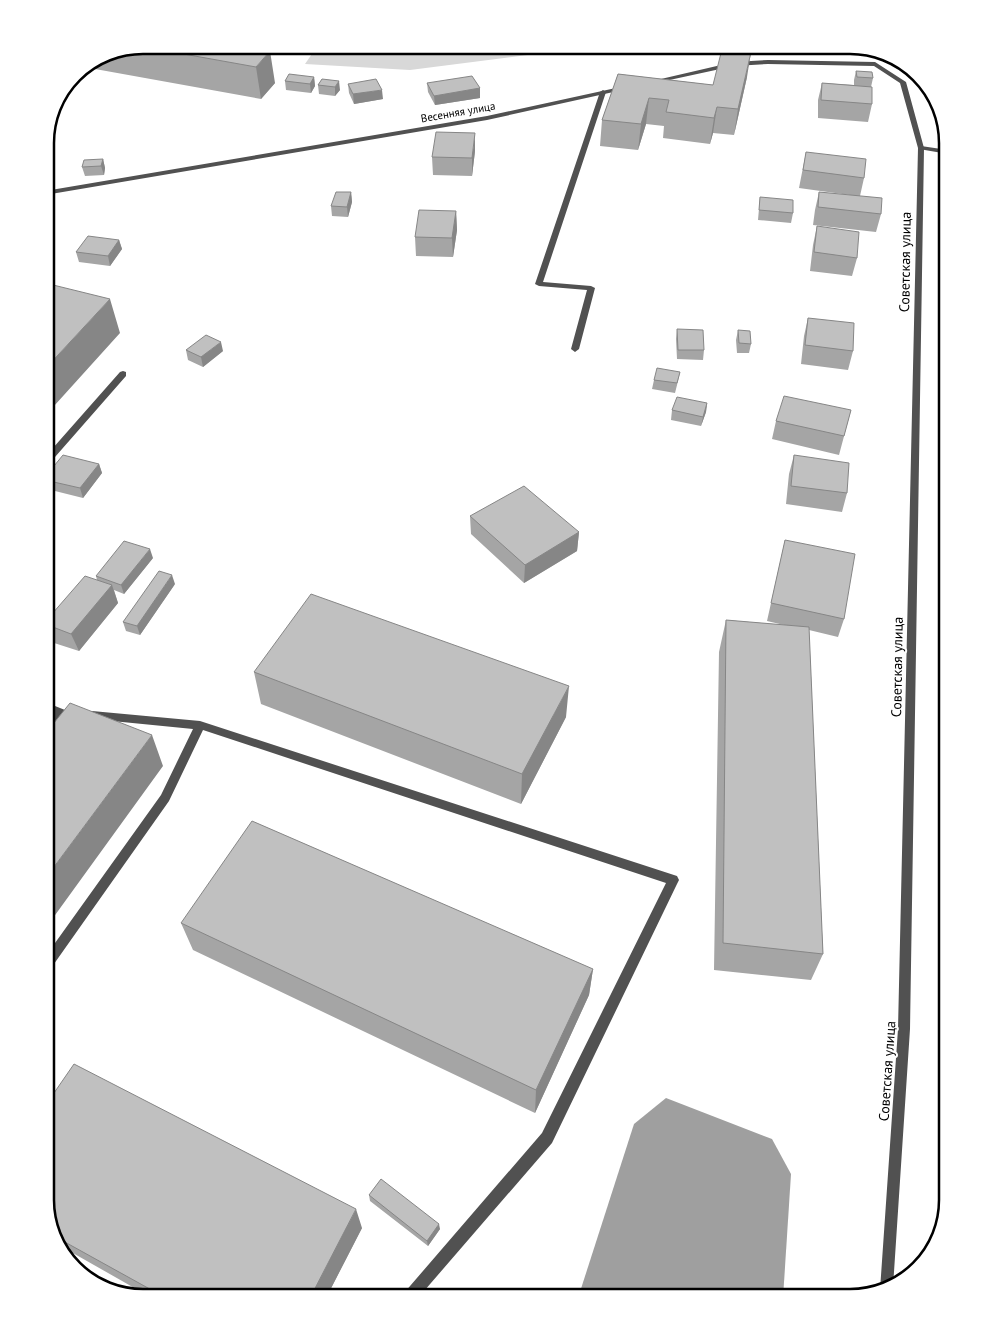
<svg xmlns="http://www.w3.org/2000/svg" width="993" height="1343" font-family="'PT Sans',sans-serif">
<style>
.green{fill:#d8d8d8}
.water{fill:#9f9f9f}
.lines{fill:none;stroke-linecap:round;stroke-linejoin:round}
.lane{fill:#515151;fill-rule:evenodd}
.street{fill:#515151;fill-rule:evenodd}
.wall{fill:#a5a5a5}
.shaded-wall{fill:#868686}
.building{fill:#c0c0c0;stroke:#868686}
.labels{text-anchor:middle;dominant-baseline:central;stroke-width:4;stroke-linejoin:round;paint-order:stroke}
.far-street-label{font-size:11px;fill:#000;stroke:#fff}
.street-label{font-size:14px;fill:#000;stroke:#fff}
.rim{fill:none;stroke:#000;stroke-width:2.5}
</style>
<rect width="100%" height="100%" fill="#fff"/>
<!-- green -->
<path class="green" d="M318,45H606L410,70L305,64Z"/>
<!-- water -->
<path class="water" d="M666,1098L772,1139L791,1174L783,1298H578L634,1124Z"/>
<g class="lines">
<!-- lane -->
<path class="lane" d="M603,90L606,92L543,282L591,286L595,288L579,349L575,352L571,349L587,290L539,286L535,284L600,92Z
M921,146L948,150V154L919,149V147Z
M123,371L126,372V376L48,465L45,466V457L120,372Z
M45,702L65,710L66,713L49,737L45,738V726L54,714L45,711Z
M92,711L200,721L677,876L679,880L677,884L552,1143L418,1298H402L404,1293L542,1133L666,883L203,730L169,801L49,971L45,972V957L161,795L193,729L92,719L88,718L87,715L88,712Z"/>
<!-- street -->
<path class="street" d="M768,60L875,62L906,82L924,148L910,1029L893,1287L880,1290L898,1029L918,148L900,83L874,66L768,64L734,66L651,84L648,82L734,62Z
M625,86L627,87V89L487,120L45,195V191L487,116Z"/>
</g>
<!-- wall -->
<path class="wall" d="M142,45H234L275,83L261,99L84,67Z
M856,71L873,78L871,87L872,104L868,122L818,118V100L822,83L854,85V80Z
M618,74L713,85L747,77L734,135L713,133L710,144L663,138L664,126L646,124L638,150L600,146L602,120Z
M314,77L315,86L311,93L286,90L285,81Z
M322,79L340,90L335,96L319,94L318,85Z
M921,79L928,87L922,86Z
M427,83L480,88V98L435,105L428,92Z
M348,84L383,99L354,104L349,93Z
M475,151L472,176L433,175L432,157Z
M806,152L864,178L860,196L881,214L876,232L813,225L815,210L819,192L857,196L799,188Z
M103,159L105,168L104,175L85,176L82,167Z
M351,192L352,202L348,217L332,216L331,206Z
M760,197L793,213L791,223L758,220Z
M456,211L457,230L453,257L416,256L415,237Z
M817,226L857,258L852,276L810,271L813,245Z
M119,240L122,249L110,266L79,262L76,252Z
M808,318L853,351L848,370L801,364L804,336Z
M677,329L704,350L703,360L677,359L676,339Z
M738,330L751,344L749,353H737L736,340Z
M186,350L223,351L203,367L188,360Z
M680,372L678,381L675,393L652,389L654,380Z
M707,403L706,412L701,426L671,420L672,410Z
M851,410L839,455L772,439L776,421Z
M794,455L847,493L842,512L786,504L789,474Z
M99,464L102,473L83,498L47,489L45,485V477Z
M470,516L579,532L577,551L524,583L471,534Z
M785,540L844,619L838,637L809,630L823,954L811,980L714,970L719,652L726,620L784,625L767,621Z
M153,558L124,594L114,590L118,603L79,651L51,642L45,627V622L97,580L96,576Z
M175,584L140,635L126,631L123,622Z
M254,672L566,717L521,804L261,704Z
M181,923L593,969L589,995L535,1113L193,950Z
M369,1195L440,1229L428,1246L370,1201Z
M45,1201L362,1228L326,1298H152L57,1244Z"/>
<!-- shaded-wall -->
<path class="shaded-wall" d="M270,51L275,83L261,99L256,67Z
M751,52L747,77L734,135L738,109Z
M314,77L315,86L311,93L310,84Z
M339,81L340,90L335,96V87Z
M480,88V98L435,105L434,96Z
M382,90L383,99L354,104L353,94Z
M649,98L646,124L638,150L641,124Z
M717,107L713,133L710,144L714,118Z
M475,133V151L472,176V158Z
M103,159L105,168L104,175L101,166Z
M351,192L352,202L348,217L347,207Z
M456,211L457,230L453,257L452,238Z
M119,240L122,249L110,266L108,256Z
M110,299L120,333L45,416V369Z
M221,342L223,351L203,367L201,357Z
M707,403L706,412L701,426L703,417Z
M99,464L102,473L83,498L80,488Z
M579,532L577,551L524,583L525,565Z
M150,549L153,558L124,594L121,585Z
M172,575L175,584L140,635L137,626Z
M112,585L118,603L79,651L71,634Z
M569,686L566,717L521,804L522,774Z
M152,735L163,766L45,929V879Z
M593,969L589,995L535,1113L536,1090Z
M356,1209L362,1228L326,1298H310Z
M439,1224L440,1229L428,1246L427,1241Z"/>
<!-- building -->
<path class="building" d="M142,45H234L270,51L256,67L139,46Z
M722,49L751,52L738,109L717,107L714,118L666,112L669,100L649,98L641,124L602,120L618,74L713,85Z
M856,71L872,72L873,78L857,77Z
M289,74L314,77L310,84L285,81Z
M472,76L480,88L434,96L427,83Z
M322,79L339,81L335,87L318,85Z
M376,79L382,90L353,94L348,84Z
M822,83L872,87V104L821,100Z
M436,132L475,133L472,158L432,157Z
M806,152L866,159L864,178L803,170Z
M103,159L101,166L82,167L84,160Z
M336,192H351L347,207L331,206Z
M819,192L882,198L881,214L818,207Z
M760,197L793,200V213L759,210Z
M419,210L456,211L452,238L415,237Z
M817,226L859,232L857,258L814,252Z
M88,236L119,240L108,256L76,252Z
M45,283L110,299L45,369Z
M808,318L854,323L853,351L805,345Z
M677,329L703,330L704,350H678Z
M738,330L750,331L751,344L739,343Z
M206,335L221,342L201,357L186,350Z
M657,368L680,372L677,383L654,380Z
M784,396L851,410L844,436L776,421Z
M677,397L707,403L703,417L672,410Z
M63,455L99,464L80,488L45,480V477Z
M794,455L849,463L847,493L791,486Z
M524,486L579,532L525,565L470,516Z
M785,540L855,554L844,619L771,603Z
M124,541L150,549L121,585L96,576Z
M159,571L172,575L137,626L123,622Z
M85,576L112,585L71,634L45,624V622Z
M311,594L569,686L522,774L254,672Z
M726,620L809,627L823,954L723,943Z
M70,703L152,735L45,879V734Z
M252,821L593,969L536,1090L181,923Z
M74,1064L356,1209L310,1298H166L54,1236L45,1201V1106Z
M381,1179L439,1224L427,1241L369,1195Z"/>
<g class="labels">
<!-- far-street labels -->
<g class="far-street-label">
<text transform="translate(458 112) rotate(-10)">Весенняя улица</text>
</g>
<!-- street labels -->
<g class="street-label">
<text transform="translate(905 262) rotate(-89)">Советская улица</text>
<text transform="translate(897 667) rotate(-89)">Советская улица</text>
<text transform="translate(887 1071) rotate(-86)">Советская улица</text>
</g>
</g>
<!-- crop -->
<path d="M0 0H993V1343H0ZM143 54H850A89 89 0 0 1 939 143V1200A89 89 0 0 1 850 1289H143A89 89 0 0 1 54 1200V143A89 89 0 0 1 143 54Z" fill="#fff" fill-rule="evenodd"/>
<path class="rim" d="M143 54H850A89 89 0 0 1 939 143V1200A89 89 0 0 1 850 1289H143A89 89 0 0 1 54 1200V143A89 89 0 0 1 143 54Z"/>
</svg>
